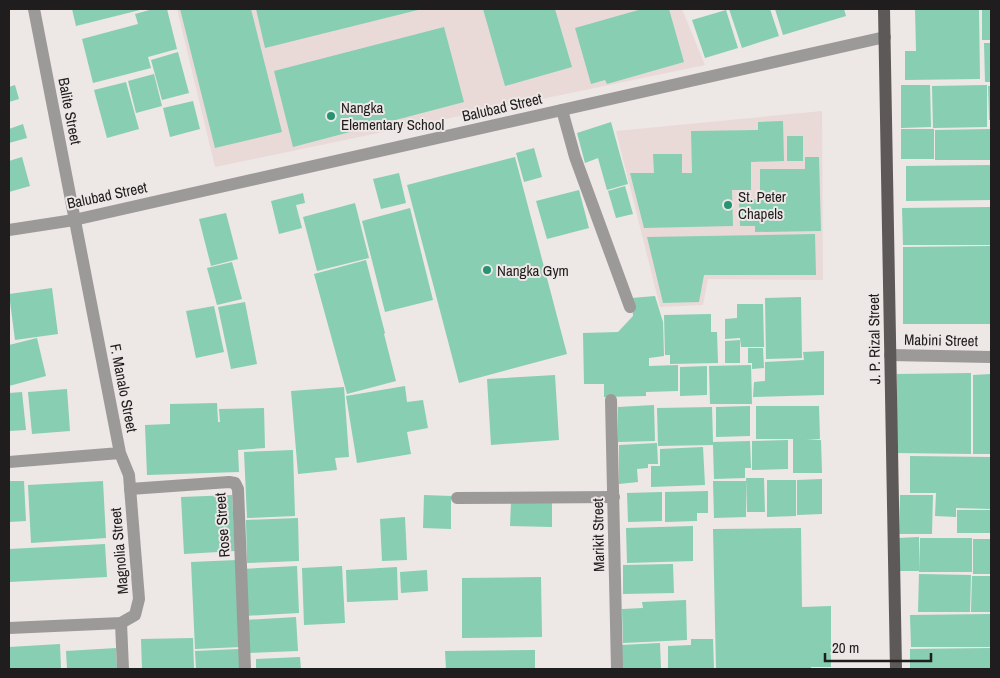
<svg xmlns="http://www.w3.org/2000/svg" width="1000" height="678" font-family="'Archivo Narrow',sans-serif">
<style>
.built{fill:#e9dad8}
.building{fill:#87ceb3}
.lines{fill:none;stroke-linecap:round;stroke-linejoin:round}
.service{stroke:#9c9999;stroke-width:12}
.minor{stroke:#9c9999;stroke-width:12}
.tertiary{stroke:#9c9999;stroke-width:12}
.primary{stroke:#5d5958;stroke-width:12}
.poi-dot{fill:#269372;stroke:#ede7e6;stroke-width:2}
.labels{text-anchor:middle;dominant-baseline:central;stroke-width:4;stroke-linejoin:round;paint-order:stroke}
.poi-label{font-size:15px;fill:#1f1d1d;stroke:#ede7e6;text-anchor:start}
.street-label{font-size:15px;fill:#1f1d1d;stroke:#ede7e6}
</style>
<rect width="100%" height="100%" fill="#ede7e6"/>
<!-- built -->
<path class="built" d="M177,9H682L705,65L215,167Z
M822,111L823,280L708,279L703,305L660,307L616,131Z"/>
<!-- building -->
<path class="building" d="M72,9H144L76,26Z
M153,9H167L177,49L148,57L151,68L93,83L82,39L138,24L135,14Z
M180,9H251L282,132L215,148Z
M256,9H422L265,48Z
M483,9H555L572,67L505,86Z
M642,9H669L684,62L607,84L605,80L591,84L575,28Z
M729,9H770L779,36L742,48Z
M775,9H844L846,16L783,35Z
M915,9H979L980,79L905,80V51H916Z
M982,9H991V40H982Z
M726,10L738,48L705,58L692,20Z
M444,27L464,102L293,147L274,71Z
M984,43H991V82H985Z
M178,52L189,93L162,100L151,60Z
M154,74L162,106L136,113L128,81Z
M126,82L139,129L107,138L94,90Z
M15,85L19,99L9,102V87Z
M901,85H930L931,127L901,128Z
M987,85V127L933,128L932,86Z
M988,86H991V120H989Z
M193,101L200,129L170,137L163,108Z
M783,121L784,161L751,162V190H732L733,226L644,228L630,173H654L653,154H682V173H692L691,131L758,130V122Z
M611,122L628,184L607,190L598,158L585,163L577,133Z
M23,124L27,138L9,143V129Z
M901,129H934V159H901Z
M991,129V160H935V130Z
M787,136H803V161H787Z
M534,148L542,177L524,182L516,153Z
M22,157L30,186L9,192V161Z
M515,157L567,354L459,383L407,185Z
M805,157H819L821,231L755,232V226H740L739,200L760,199V169H805Z
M991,165V200L906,201V166Z
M399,173L406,203L381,209L373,179Z
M625,186L633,214L616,218L608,191Z
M579,190L589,228L547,239L536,201Z
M303,193L305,203L296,205L302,228L279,234L271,201Z
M355,203L369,258L317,271L303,217Z
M991,207V245H903L902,208Z
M410,208L433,300L385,312L362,221Z
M226,213L238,259L211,266L199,219Z
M815,234L816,275H704L699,302L663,303L647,237Z
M991,246V324H903V247Z
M366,260L385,333L384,334L396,381L347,394L314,274Z
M232,262L242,299L217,305L207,268Z
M52,288L58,334L15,340L9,294Z
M655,296L663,322L664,356L649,358V366L678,365V391L646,392V396L604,397V384H584L583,333L618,332L633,316L632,298Z
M801,297L802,358L766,359L765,298Z
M245,302L257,364L231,369L218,307Z
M737,304H763L764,347H741L740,338L725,339V319L737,318Z
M214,306L224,352L196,358L186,311Z
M711,314V332H717L718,363L670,364V355H665L664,315Z
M37,338L46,376L9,386V345Z
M740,340V363H725V341Z
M748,348H763L764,368L752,369V363H748Z
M824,351V395L753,397L754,382L765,381V362L804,360L803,352Z
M751,365L752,404H710L709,366Z
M707,366V395L680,396V367Z
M971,373V454L897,453V374Z
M991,374V454H973V375Z
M555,375L559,440L491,445L487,379Z
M405,386L407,402L423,400L428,428L407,432L411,454L357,463L346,396Z
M344,387L349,457L335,458L337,470L298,474L291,391Z
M67,389L70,431L32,434L28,392Z
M22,392L26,430L9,431V393Z
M217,403L218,422H220L219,409L264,408L265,448L238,450L239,472L147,475L145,425L170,424V404Z
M654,405L655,441L618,442V407Z
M750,406V436L716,437V407Z
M756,406H819L820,439L806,440H821L822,473H793V439H756Z
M712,407L713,442L750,441L751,468H745V478L714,479L713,445L658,446L657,408Z
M788,440V469L752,470V441Z
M657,443L658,464H648V468L637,469L638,482L619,484V445Z
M703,447L705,485L651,487V466H660V449Z
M293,450L295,516L247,518L244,452Z
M910,456L991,457V509L956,508V517L935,516L936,493H910Z
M746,478H764L765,512H747Z
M822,479V514L797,515V480Z
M767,480H796V516L767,517Z
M9,481H24L26,521L9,522Z
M103,481L106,538L31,543L28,485Z
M713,481H746V517L714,518Z
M708,491V513H697V521L665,522V492Z
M662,492V521L628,522L627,493Z
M232,495L235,551L184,554L181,497Z
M424,495L451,496V529L423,528Z
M900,495H933L932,534H899Z
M511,502L552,503V527L510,526Z
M957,510H991V533H957Z
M405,517L407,560L382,561L380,519Z
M298,518L299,561L247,563L246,520Z
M693,526V561L627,563L626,528Z
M801,528L802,607L831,606V667H811V669H716L713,529Z
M919,537V571H897L898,538Z
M920,538H972V572H919Z
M973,539H991V574H973Z
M105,544L107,577L9,582V549Z
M237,560L241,647L195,649L191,562Z
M673,564L674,593L623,594V565Z
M297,566L299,613L244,616L242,569Z
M342,566L345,623L304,625L302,568Z
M397,567L398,600L347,602L346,570Z
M427,570L428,591L401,593L400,572Z
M919,574L971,575L970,612H918Z
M972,576H991V612H971Z
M541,577L542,637L462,638V578Z
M686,600L687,640L623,643L622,609L643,608L642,602Z
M991,614V647H911L910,615Z
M296,617L298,651L247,653L245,620Z
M193,638L194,669H142L141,639Z
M691,639H713L714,669H668V646L691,645Z
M660,643L661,669H621V645Z
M60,644L61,669H9V647Z
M116,648L117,669H67L66,651Z
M991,648V669H910V649Z
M239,649L240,669H196L195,651Z
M535,650V669H446L445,651Z
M300,657L301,669H256V659Z"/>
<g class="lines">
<!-- service -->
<path class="service" d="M562,110L575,157L630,307
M130,489L229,482L235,483L238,489L245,669
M457,498L614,497
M121,623L123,669"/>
<!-- minor -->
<path class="minor" d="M890,355L991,357
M611,400L617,669
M9,462L120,453
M9,628L121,623L135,615L139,599L129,475L120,453L34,9"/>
<!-- tertiary -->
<path class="tertiary" d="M9,230L74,220L885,37"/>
<!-- primary -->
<path class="primary" d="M884,9L896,669"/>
</g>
<!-- markers -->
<g class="poi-dot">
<circle cx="331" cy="116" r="5"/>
<circle cx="728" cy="205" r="5"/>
<circle cx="487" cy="270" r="5"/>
</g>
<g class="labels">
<!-- poi labels -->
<g class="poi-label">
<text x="341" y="107">Nangka<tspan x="341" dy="17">Elementary School</tspan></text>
<text x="738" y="196">St. Peter<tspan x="738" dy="17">Chapels</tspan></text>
<text x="497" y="270">Nangka Gym</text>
</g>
<!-- street labels -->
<g class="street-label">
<text transform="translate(502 107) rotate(-13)">Balubad Street</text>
<text transform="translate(70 111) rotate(79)">Balite Street</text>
<text transform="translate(107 195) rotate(-12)">Balubad Street</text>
<text transform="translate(874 339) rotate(-91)">J. P. Rizal Street</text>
<text transform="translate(941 340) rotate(1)">Mabini Street</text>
<text transform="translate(124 388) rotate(79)">F. Manalo Street</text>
<text transform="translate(222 525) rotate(-94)">Rose Street</text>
<text transform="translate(598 535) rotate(-91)">Marikit Street</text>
<text transform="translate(119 551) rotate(-95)">Magnolia Street</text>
</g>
</g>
<!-- border -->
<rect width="1000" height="678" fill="none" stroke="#1f1d1d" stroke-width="20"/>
<!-- scale -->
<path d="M825 653v8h106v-8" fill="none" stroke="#1f1d1d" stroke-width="2.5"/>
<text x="832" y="653" font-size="15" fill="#1f1d1d" stroke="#ede7e6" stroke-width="4" paint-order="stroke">20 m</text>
</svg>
